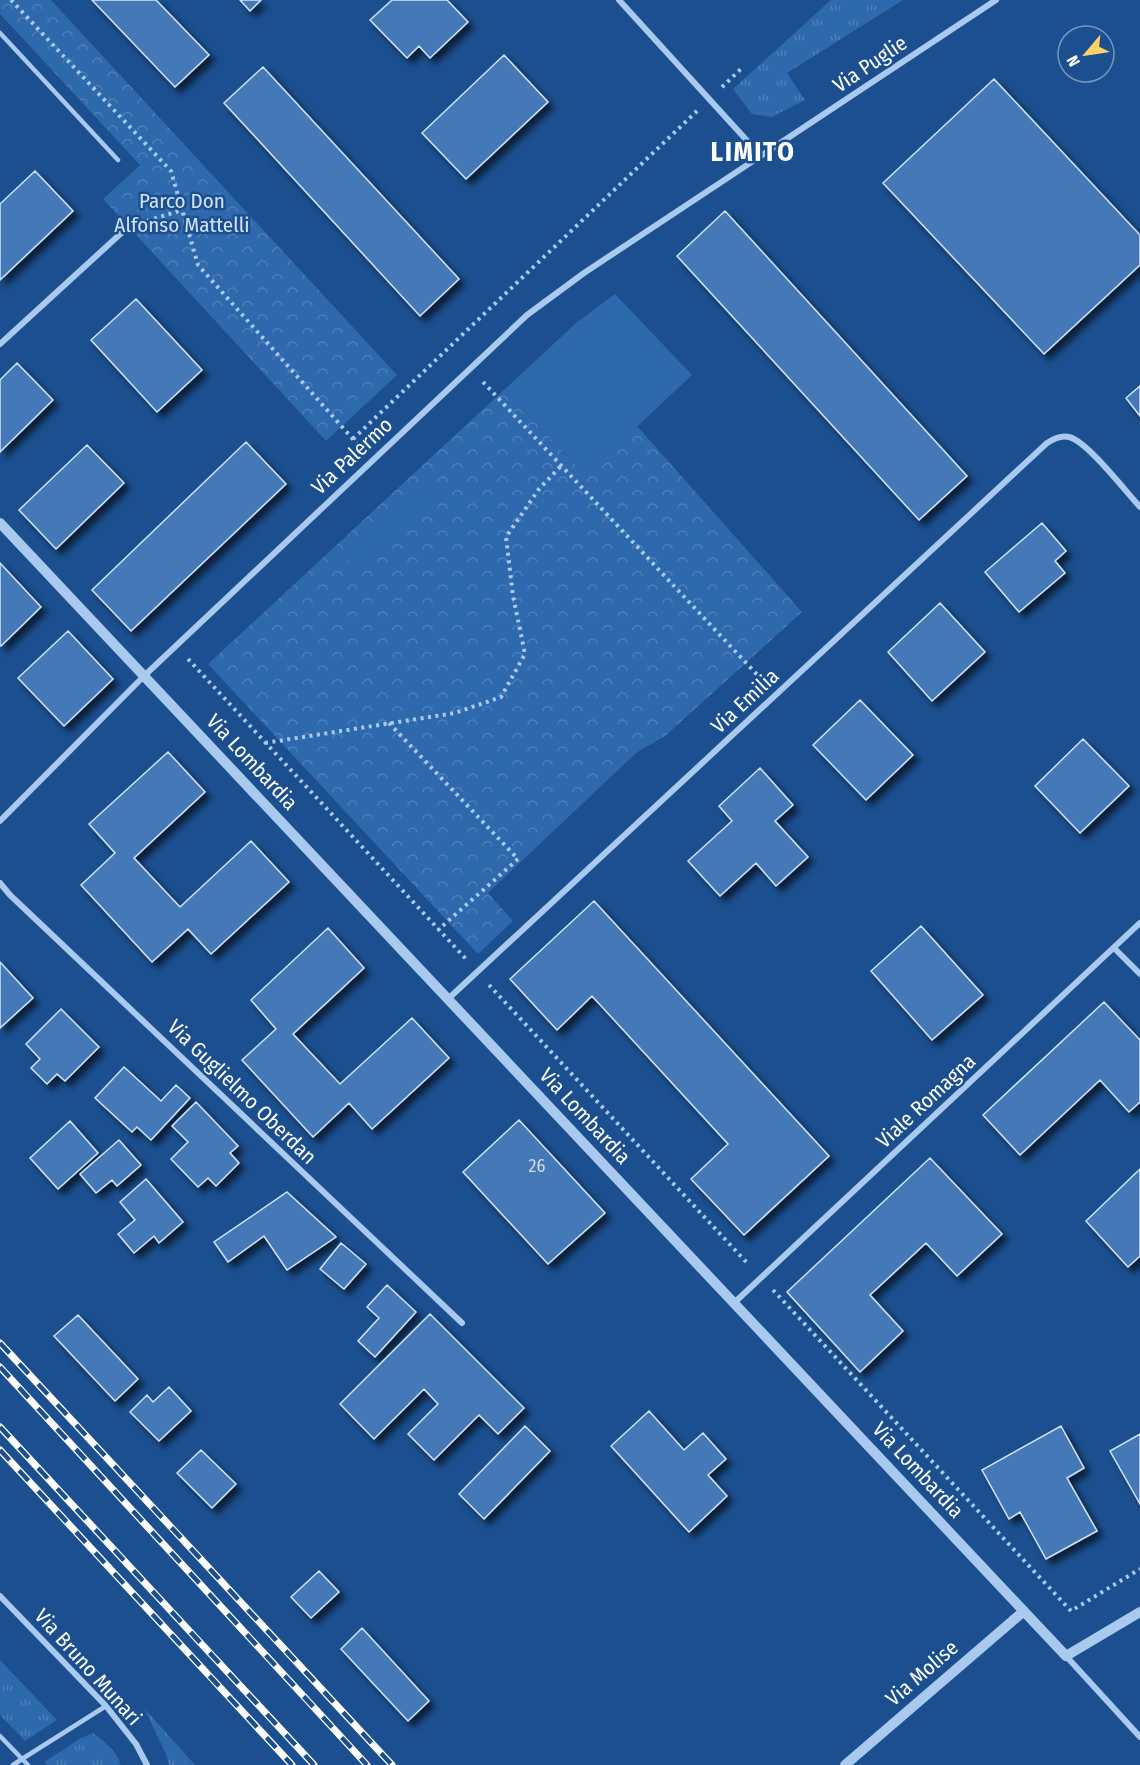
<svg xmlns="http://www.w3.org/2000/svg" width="1140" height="1765" font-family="'Fira Sans Condensed',sans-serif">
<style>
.grass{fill:url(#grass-tufts)}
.park{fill:url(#park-crowns)}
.garden{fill:#2e69ad}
.building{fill:#4478b7;stroke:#cfe3fa;stroke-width:1.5;filter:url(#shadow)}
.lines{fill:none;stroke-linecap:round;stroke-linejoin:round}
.path{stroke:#a9c9ee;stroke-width:4;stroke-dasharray:3 4.5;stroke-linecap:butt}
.service{stroke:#a9c9ee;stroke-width:4.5}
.pedestrian{stroke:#a9c9ee;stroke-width:5}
.minor{stroke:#a9c9ee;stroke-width:6}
.tertiary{stroke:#a9c9ee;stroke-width:10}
.rail-casing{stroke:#fff;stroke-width:7}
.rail{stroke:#1b4f8f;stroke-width:4.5;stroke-dasharray:14;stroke-linecap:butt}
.labels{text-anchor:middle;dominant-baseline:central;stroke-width:5;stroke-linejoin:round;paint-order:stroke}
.number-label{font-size:18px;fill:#d0dded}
.street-label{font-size:21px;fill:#fff;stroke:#1b4f8f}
.park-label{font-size:21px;fill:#cfe3fa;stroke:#1b4f8f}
.district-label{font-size:27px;font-weight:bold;letter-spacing:1.5px;fill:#fff;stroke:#1b4f8f}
</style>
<defs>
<pattern id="grass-tufts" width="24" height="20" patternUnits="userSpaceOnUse" patternTransform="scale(1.5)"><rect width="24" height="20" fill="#2e69ad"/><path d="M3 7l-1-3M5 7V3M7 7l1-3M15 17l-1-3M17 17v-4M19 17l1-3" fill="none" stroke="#4d80b9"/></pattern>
<pattern id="park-crowns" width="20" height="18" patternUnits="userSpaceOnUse" patternTransform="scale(1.5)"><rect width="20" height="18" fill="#2e69ad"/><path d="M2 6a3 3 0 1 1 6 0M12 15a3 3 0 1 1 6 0" fill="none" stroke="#4d80b9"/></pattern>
<filter id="shadow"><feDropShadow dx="5.5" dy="5.5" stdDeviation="3" flood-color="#0009"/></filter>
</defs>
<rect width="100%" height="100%" fill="#1b4f8f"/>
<!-- grass -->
<path class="grass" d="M831,0H903L787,73L805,100L772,117L752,114L733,89Z
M0,1660L57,1720L25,1741L0,1715Z
M144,1708L195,1765H169L166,1754Z
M93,1733C105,1742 116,1750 121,1765H47L44,1762L81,1738Z"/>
<!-- park -->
<path class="park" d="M0,0H51L397,375L326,441L103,199L140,165L0,14Z
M505,389L585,475L637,426L802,612L665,736L636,753L488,893L513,921L478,954L208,664Z"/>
<!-- garden -->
<path class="garden" d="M615,294L692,375L585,475L505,389L576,323Z
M426,485L437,497L356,569L343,556Z"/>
<!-- building -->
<path class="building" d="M92,0H156L209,55L175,87Z
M240,0H261L250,11Z
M392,0H447L468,22L430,58L419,46L407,58L370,20Z
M504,55L548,102L466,179L422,133Z
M263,67L459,279L420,316L224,103Z
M994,79L1140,235V265L1044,354L883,183Z
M35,171L73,211L0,280V204Z
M725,211L967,476L919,520L677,256Z
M136,299L202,370L157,412L91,340Z
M17,363L53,400L0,452V380Z
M1140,386V416L1126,398Z
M246,442L286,484L131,631L92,590Z
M87,445L124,483L56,549L19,510Z
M1042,523L1066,551L1055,561L1065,573L1019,612L985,572Z
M0,563L41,607L1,646L0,645Z
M940,603L985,652L932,701L888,652Z
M68,631L113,679L64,726L18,678Z
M860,700L913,755L866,800L813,745Z
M1083,739L1129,786L1080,833L1035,786Z
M168,752L205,792L134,858L180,907L251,841L289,882L211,954L188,929L152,962L81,885L115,853L89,824Z
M760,768L793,805L775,821L808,857L776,886L756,863L720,896L688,861L732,821L719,806Z
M594,901L829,1156L744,1235L691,1179L728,1144L592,996L557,1030L510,979Z
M921,926L983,995L932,1040L871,971Z
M328,928L364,968L293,1034L340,1084L412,1018L449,1058L372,1129L349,1103L313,1137L242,1060L276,1029L251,1000Z
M0,962L33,998L0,1028Z
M1104,1002L1140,1040V1102L1129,1112L1100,1080L1020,1155L983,1115Z
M61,1009L99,1047L65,1081L57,1074L47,1084L31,1068L40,1059L26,1044Z
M124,1067L161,1101L176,1085L190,1098L151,1140L137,1127L132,1132L95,1098Z
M196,1102L238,1146L230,1153L239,1163L216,1186L208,1178L198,1187L171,1159L188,1142L172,1126Z
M519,1120L605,1213L548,1264L463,1172Z
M70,1121L98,1153L58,1189L30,1158Z
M119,1140L141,1165L117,1186L112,1180L96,1193L80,1174Z
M930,1158L1002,1234L957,1276L926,1243L870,1295L903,1331L860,1372L787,1292Z
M1140,1169V1256L1128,1267L1086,1221Z
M146,1179L183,1222L159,1243L154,1236L134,1253L118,1234L135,1220L120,1202Z
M287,1192L336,1237L287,1270L264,1236L228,1262L214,1242Z
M341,1243L366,1264L344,1289L320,1269Z
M387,1285L416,1312L375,1357L358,1341L379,1318L367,1307Z
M430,1314L524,1408L498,1434L479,1415L434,1460L408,1434L438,1404L424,1389L374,1439L340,1404Z
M78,1315L138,1379L115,1401L54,1336Z
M169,1387L191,1411L159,1441L130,1412L147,1395L153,1402Z
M649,1411L684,1450L703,1433L726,1459L708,1475L727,1496L689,1532L611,1446Z
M525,1426L550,1451L484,1519L459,1494Z
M1061,1426L1084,1468L1067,1478L1097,1531L1046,1559L1020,1512L1009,1519L982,1470Z
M1140,1434V1504L1110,1451Z
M201,1450L236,1484L212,1508L177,1473Z
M319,1571L339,1592L311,1618L291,1597Z
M362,1628L429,1701L408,1721L341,1649Z"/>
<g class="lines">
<!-- path -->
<path class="path" d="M11,0L171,171L198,265L360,447
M722,87L743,67
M147,221L182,210
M483,382L763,681
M353,439L697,111
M188,659L466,959
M389,723L518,859L438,930
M265,743L455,713L501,697L525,654L513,596L506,537L539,489L561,466
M489,985L749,1265
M773,1290L1071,1611L1140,1569"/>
<!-- service -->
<path class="service" d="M0,33L118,160
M0,1736L28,1765
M22,1759L106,1706"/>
<!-- pedestrian -->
<path class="pedestrian" d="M13,1765L22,1759"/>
<!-- minor -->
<path class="minor" d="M619,0L761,156
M0,344L129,226
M0,821L144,676L527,315L584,273L996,0
M0,883L10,895L462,1323
M1114,948L1140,974
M448,999L1047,443C1053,439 1061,435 1069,437C1087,441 1126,492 1140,507
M734,1303L1140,923
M0,1596L106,1706L136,1744L147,1765
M1066,1656L1140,1737"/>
<!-- tertiary -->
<path class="tertiary" d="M0,523L1066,1656L1140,1612
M845,1765L1024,1611"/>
<!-- rail casing -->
<g class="rail-casing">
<path id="rail" d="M0,1343L392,1765
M0,1367L367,1765
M0,1427L314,1765
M0,1450L292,1765"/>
</g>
<!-- rail -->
<use href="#rail" class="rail"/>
</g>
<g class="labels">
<!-- number labels -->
<g class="number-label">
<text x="537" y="1166">26</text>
</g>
<!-- street labels -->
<g class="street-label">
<text transform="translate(870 64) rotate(-34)">Via Puglie</text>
<text transform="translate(352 456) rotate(-43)">Via Palermo</text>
<text transform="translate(745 701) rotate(-43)">Via Emilia</text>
<text transform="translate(252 762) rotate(47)">Via Lombardia</text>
<text transform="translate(242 1092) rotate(44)">Via Guglielmo Oberdan</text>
<text transform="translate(926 1101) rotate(-43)">Viale Romagna</text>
<text transform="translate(585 1116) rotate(47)">Via Lombardia</text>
<text transform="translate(918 1470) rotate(47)">Via Lombardia</text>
<text transform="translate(88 1667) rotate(48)">Via Bruno Munari</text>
<text transform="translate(922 1673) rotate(-41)">Via Molise</text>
</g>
<!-- park labels -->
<g class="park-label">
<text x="182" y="201">Parco Don<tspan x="182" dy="24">Alfonso Mattelli</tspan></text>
</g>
<!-- district labels -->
<g class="district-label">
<text x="753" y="152">LIMITO</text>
</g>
</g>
<!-- north arrow -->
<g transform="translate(1086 54) rotate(241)"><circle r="28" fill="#1b4f8f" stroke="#7695bc" stroke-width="1.5"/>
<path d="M0-4.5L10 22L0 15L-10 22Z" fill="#ffd166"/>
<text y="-9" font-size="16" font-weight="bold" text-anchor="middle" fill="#ffffff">N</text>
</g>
</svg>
